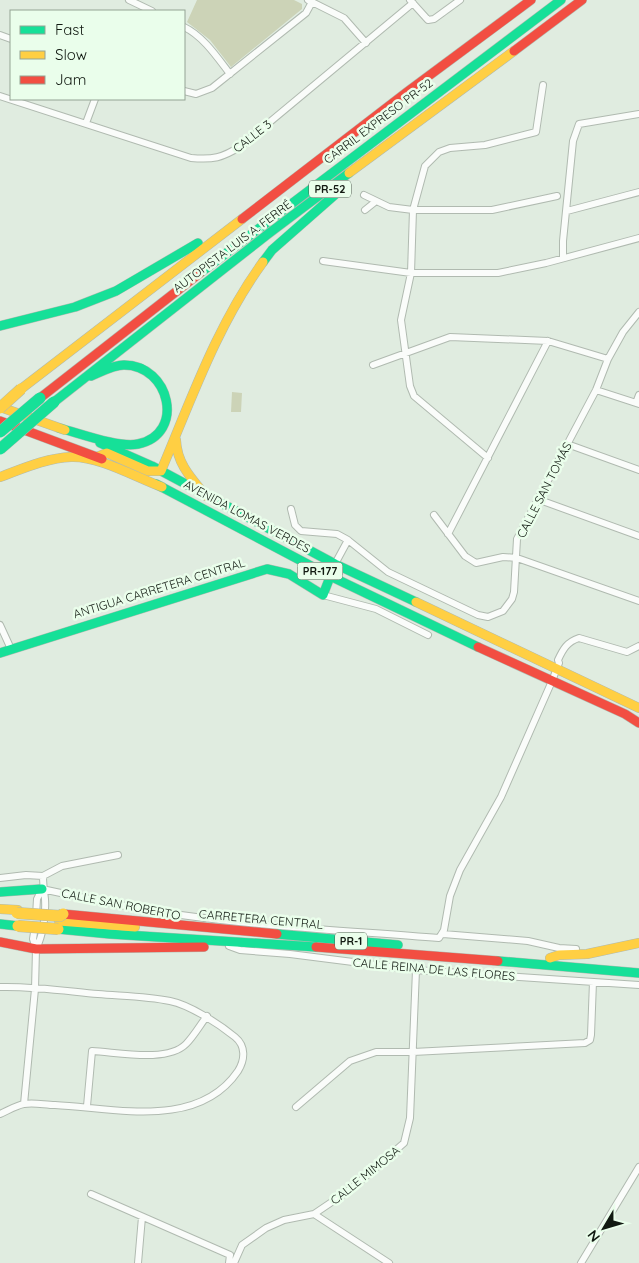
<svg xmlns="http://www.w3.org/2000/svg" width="639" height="1263" font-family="Quicksand,sans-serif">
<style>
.green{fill:#ccd3b7}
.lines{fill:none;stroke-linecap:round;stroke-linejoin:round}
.street-casing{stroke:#b0bab0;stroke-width:8}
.fast-casing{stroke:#b0bab0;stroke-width:10}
.slow-casing{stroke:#b0bab0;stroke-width:10}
.jam-casing{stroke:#b0bab0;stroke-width:10}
.street{stroke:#fafcfa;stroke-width:6}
.fast{stroke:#16e098;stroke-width:9}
.slow{stroke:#ffcf43;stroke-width:9}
.jam{stroke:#f24e42;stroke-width:9}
.fast-bridge-casing{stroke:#b0bab0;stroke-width:12;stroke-linecap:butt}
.slow-bridge-casing{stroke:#b0bab0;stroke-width:12;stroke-linecap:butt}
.fast-bridge{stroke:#16e098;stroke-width:11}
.slow-bridge{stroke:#ffcf43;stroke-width:11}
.labels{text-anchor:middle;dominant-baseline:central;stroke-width:5;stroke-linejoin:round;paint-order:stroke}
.shield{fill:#eafeeb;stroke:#535e53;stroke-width:1}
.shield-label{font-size:11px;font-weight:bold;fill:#121a12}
.street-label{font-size:12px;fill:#121a12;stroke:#eafeeb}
</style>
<rect width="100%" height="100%" fill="#e0ece0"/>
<!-- green -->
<path class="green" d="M197,0H294L302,4V9L231,67L210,40L187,22Z
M232,392L242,393L241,412H231Z"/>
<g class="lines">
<!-- street casing -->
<g class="street-casing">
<path id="street" d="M129,0L152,11
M308,0L344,18L366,43
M410,0L428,20L434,19L460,0
M184,27C203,36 217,57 230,74
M0,35L11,39
M184,91L196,94L212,88L306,13L312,2
M0,96L191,158C213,160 222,158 241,146L413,3
M86,123L95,99
M364,195L389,207L413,210H492L557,196
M365,210L375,202
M567,211L639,192
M563,258V241L573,141L579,124L639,114
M323,261L411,273H498L546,263L639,238
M373,365L450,337L548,341L608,359
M596,390L639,404
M636,403L639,395
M567,444L639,470
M488,458L414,396L410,386L401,320L411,273L413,210L425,166L439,152L450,148L485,145L536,132L543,85
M537,499L639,536
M291,509L295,525L301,531L337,534L348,540L388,572L478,615L488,617L503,611L512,599L514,592L517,539L596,390L608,359L623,332L639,312
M434,515L465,556L476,563L503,557L517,558L639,601
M448,534L548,341
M335,564L348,540
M323,595L376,609L428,635
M0,625L11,649
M43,876L62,866L118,855
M0,878L26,875L43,876
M42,889C88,899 134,909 181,915C267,927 353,931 439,938L444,930L450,896L460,870L501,797L552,681L559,663L558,660C563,649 567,642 579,638L627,652L639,646
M36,916L37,899L42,889
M443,934L528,941L559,948L576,949
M229,946L240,950L290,954L416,970L639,985
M36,949C43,935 46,915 45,899C44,891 43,884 43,876
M0,987C32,986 66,991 98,994C122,996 147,996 170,1001C190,1005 219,1024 235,1037C246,1046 245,1060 238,1071C198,1130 115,1108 55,1105C45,1105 34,1102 24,1104C17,1105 7,1111 0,1114
M24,1104L35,989L36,949L33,939L35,926
M87,1106L92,1051C117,1052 167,1063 186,1044C194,1036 200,1025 207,1016
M296,1107L350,1061L376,1052H413L585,1043L590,1040L591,1035L593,982
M91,1194L230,1255
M314,1214L389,1263
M138,1263L142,1217
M229,1263L230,1255
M234,1263L242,1245L266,1228L284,1220L314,1214L351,1189L404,1143L410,1118L416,970
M581,1263L639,1167"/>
</g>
<!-- fast casing -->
<g class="fast-casing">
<path id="fast" d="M263,262L272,250L346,185
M200,273L561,0
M0,326L75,307L116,291L198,243
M54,402L268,234L349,173
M59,428C79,433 118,448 138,444C186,434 170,365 124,365C113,365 101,372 91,376
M100,443L152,466L335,564L416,602
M156,484L330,576L478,647
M0,653L267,569L289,574L323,595L335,564
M0,892L42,889
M0,924L18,926
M58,929L110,934L316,947
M277,934L398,945
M498,961L639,973"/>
</g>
<!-- slow casing -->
<g class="slow-casing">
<path id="slow" d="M349,173L514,51
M21,389L242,219
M0,407L65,430
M176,440C177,464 191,478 206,496
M97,457L107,453L148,471H161C191,400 217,325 263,262
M0,477C22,469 46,458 71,457C99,456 135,477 162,487
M416,602L639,708
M0,909L18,910
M59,921L135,927
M550,958L559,955L587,954L639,943"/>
</g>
<!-- jam casing -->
<g class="jam-casing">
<path id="jam" d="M514,51L582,0
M242,219L407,92L531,0
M40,398L200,273
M0,421L102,459
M478,647L625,714L639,723
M63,914L277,934
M0,942L36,949L204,947
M316,947L498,961"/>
</g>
<!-- street -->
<use href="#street" class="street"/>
<!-- fast -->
<use href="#fast" class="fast"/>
<!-- slow -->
<use href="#slow" class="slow"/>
<!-- jam -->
<use href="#jam" class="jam"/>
<!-- fast-bridge casing -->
<g class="fast-bridge-casing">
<path id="fast-bridge" d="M0,432L40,398
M0,449L54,402"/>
</g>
<!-- slow-bridge casing -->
<g class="slow-bridge-casing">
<path id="slow-bridge" d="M0,408L21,389
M17,913L60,916L63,914
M18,926L58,929"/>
</g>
<!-- fast-bridge -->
<use href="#fast-bridge" class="fast-bridge"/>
<!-- slow-bridge -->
<use href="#slow-bridge" class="slow-bridge"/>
</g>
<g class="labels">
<!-- shield labels -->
<g class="shield">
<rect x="309" y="180.5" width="42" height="17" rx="4"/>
<rect x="297.5" y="562.5" width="45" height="17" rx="4"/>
<rect x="335" y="932.5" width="32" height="17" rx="4"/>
</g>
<g class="shield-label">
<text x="330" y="189">PR-52</text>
<text x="320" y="571">PR-177</text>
<text x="351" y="941">PR-1</text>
</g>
<!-- street labels -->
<g class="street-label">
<text transform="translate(378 121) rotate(-37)">CARRIL EXPRESO PR-52</text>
<text transform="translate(252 136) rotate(-38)">CALLE 3</text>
<text transform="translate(232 246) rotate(-37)">AUTOPISTA LUIS A. FERRÉ</text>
<text transform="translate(544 490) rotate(-63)">CALLE SAN TOMÁS</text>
<text transform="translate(247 516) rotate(28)">AVENIDA LOMAS VERDES</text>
<text transform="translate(159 588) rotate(-17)">ANTIGUA CARRETERA CENTRAL</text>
<text transform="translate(121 904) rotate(11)">CALLE SAN ROBERTO</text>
<text transform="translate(261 919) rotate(5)">CARRETERA CENTRAL</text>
<text transform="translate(434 969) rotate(5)">CALLE REINA DE LAS FLORES</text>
<text transform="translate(365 1175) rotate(-39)">CALLE MIMOSA</text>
</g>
</g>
<!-- legend -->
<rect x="10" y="10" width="175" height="90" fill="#eafeeb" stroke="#94a394"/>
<rect x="20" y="26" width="25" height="8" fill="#16e098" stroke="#94a394"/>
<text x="55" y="35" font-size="15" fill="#121a12">Fast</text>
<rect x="20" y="51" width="25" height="8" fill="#ffcf43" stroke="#94a394"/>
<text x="55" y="60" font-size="15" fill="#121a12">Slow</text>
<rect x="20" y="76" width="25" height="8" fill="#f24e42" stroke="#94a394"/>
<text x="55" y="85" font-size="15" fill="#121a12">Jam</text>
<!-- north arrow -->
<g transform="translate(604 1228) rotate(232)" stroke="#eafeeb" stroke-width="4" paint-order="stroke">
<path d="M0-4L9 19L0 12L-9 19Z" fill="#121a12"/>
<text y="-8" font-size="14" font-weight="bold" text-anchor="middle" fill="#121a12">N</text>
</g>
</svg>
